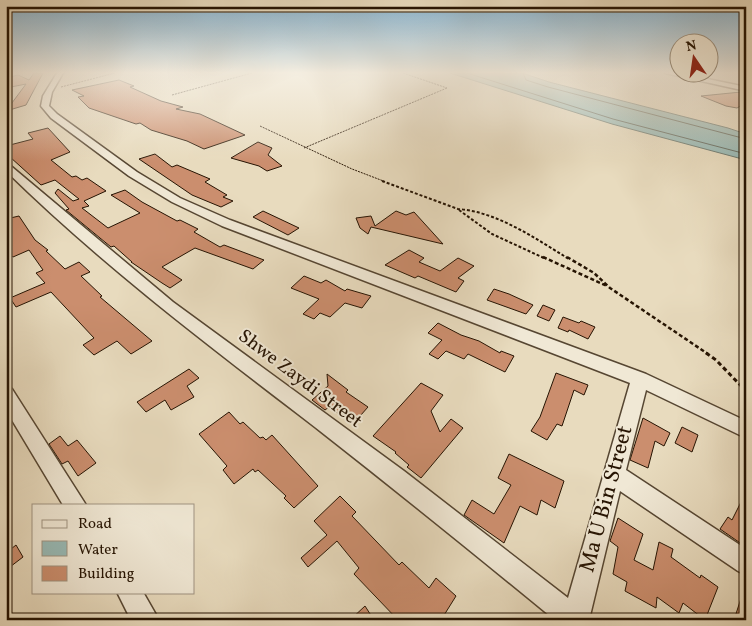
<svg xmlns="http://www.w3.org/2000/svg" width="752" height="626" font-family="Vollkorn,serif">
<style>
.water{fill:#98bab6;stroke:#6a786e}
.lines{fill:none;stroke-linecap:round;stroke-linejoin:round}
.shore{stroke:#5f675c;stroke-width:1}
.building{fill:#cb8e6e;stroke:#261403}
.minor-casing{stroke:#564632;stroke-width:3}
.path-far3{stroke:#261403;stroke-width:1;stroke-dasharray:2 1;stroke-linecap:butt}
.path-far2{stroke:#261403;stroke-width:2;stroke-dasharray:3 2;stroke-linecap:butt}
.path-far1{stroke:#261403;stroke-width:2.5;stroke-dasharray:4 2.5;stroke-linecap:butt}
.path{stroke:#261403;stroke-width:3;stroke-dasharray:4.5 3;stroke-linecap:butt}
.minor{fill:#f0e8d5;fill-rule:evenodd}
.labels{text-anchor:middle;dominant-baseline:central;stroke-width:4;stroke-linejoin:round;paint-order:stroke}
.street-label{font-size:19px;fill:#261403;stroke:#f0e8d5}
.near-street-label{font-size:22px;fill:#261403;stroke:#f0e8d5}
</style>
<rect width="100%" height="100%" fill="#e8dbbe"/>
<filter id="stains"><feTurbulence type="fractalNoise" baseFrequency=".004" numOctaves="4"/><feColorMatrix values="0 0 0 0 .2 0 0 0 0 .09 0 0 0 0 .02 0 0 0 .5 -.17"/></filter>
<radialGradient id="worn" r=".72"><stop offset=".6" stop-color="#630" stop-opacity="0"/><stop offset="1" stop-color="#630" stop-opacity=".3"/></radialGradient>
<!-- water -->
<path class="water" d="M450,73H522L549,82L728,128L746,134V160L612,124Z"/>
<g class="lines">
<!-- shore -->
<path class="shore" d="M467,73L613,119L746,154
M523,73L526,80L548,87L746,139"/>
</g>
<!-- building -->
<path class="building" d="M34,73H43L26,105L6,111L26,84L6,88V78L18,75L29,80Z
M119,80L134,86L130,87L161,101L183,107L176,109L200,114L245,135L204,149L187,141L151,130L140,123L136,124L89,108L78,97L84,96L72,90Z
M741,92L746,93V103L737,108L726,106L701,96Z
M48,128L70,152L51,160L72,177L76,176L82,180L87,178L106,191L84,201L89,206L82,208L108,228L140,213L111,195L125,190L142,202L177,221L180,220L198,229L194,232L220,247L224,245L264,260L253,269L195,248L162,267L182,280L170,288L162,283L131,262H132L114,246L111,247L100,238L66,210L69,209L55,193L58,189L73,201L79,199L55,180L41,185L10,157L6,158V146L33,139L28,133Z
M258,142L272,148L268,155L282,166L267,171L259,166L231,158Z
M155,154L172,167L177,165L210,179L205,182L227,195L223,197L233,201L221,207L192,195L139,159Z
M263,211L299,228L288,235L253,217Z
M396,211L406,215L414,212L443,244L371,227L368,234L360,228L356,218L371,216L375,226Z
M19,216L35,240L48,250L46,251L65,269L79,262L90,272L81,276L102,296L100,297L152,341L131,354L117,341L94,355L83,345L94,338L51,292L16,307L10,298L45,283L36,273L43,270L29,250L13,257L6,251V219Z
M409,250L424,258L419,262L440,271L458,258L474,266L458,278L464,281L456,292L418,276L415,278L385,265Z
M304,276L321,283L326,280L345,291L347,289L371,296L362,308L345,303L330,317L320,313L314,319L303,314L319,299L291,288Z
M494,289L509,294L533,305L526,314L487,300Z
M543,305L555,310L549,321L537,316Z
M563,317L579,323L581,321L595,327L588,339L569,330L568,332L558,328Z
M438,323L461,335L479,341L500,353L501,351L514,356L505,372L468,354L464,359L446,351L438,359L429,354L442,340L428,333Z
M189,369L199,378L187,386L194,397L171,410L165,400L146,412L137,402Z
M556,373L588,385L584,395L574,390L562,426L557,424L547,440L531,431L540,417Z
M327,374L348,390L346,392L368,407L353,424L329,407L325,410L312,400L328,386Z
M421,383L443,395L431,411L440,432L451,419L463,428L421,478L407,467L409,465L395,453L396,452L373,436Z
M229,412L240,424L243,422L260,438L263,437L266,440L272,435L318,486L294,508L284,498L286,496L258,470L255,472L253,469L234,484L223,470L227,466L199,434Z
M643,418L670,433L664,446L655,441L648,468L630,460Z
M682,427L698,435L692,452L675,443Z
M60,436L68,446L77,440L96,463L78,476L68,461L62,464L49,444Z
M509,454L564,481L555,508L541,500L537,515L520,506L504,543L464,515L472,500L494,514L511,485L498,478Z
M746,492V547L720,529L728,517L732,520Z
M340,496L356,512L352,516L399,565L402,562L429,588L436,578L456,596L441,620H398L354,574L359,568L337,541L308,567L301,558L327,535L314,521Z
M618,518L643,534L634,560L653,570L659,542L673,549L671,557L700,578L701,575L718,587L705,620L683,603L679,613L657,597L656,608L625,591L627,582L613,574L618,547L610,541Z
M16,545L23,557L6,570V553Z
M744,589L746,590V620H734Z
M365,606L374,620H350Z"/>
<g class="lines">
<!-- minor casing -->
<g class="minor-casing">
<path id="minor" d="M57,73H63L52,92L49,106L57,114L137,172L180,198L230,220L646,374L746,421V438L646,390L626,470L746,549V575L738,571L620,491L589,620H555C477,556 399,493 320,431C212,348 103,266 6,171V162L173,302L404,471L568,598L630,383L222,226L172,202L129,176L51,118L41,106L43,96Z
M665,73H679L746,87V91Z
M6,387L12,389L86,505H63L6,410Z
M117,592H143L159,620H131Z"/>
</g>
<!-- path-far3 -->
<path class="path-far3" d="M403,73L447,88
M61,87L115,73
M172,95L252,73
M260,126L352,169L386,182
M304,148L447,88"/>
<!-- path-far2 -->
<path class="path-far2" d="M382,181L458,209C498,212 536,239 569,259
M459,210L492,234L546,259"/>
<!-- path-far1 -->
<path class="path-far1" d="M543,257L607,286
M567,257L594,273L610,288L708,354"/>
<!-- path -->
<path class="path" d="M706,353L716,360L746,391"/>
<!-- minor -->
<use href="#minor" class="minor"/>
</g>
<!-- sky -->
<linearGradient id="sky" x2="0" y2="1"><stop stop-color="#88b6d4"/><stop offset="0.45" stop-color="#f5efe2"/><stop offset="1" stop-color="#f5efe2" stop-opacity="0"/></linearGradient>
<rect width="752" height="161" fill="url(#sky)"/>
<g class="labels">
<!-- street labels -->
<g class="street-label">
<text transform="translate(300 379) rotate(37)">Shwe Zaydi Street</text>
</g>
<!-- near-street labels -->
<g class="near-street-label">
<text transform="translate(607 499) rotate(-75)">Ma U Bin Street</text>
</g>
</g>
<!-- margin -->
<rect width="752" height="626" fill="none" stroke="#e8dbbe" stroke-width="25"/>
<rect x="8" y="8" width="737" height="611" fill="none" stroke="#261403" stroke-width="2.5"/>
<rect x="12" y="12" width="727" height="601" fill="none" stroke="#261403"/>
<!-- legend -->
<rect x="32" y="504" width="162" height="90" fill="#f0e8d5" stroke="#9f9381"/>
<rect x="42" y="520" width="25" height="8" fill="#f0e8d5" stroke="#9f9381"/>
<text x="78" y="528" font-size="15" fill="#261403">Road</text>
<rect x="42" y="541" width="25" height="15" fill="#98bab6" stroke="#9f9381"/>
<text x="78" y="554" font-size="15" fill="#261403">Water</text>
<rect x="42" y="566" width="25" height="15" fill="#cb8e6e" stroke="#9f9381"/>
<text x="78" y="578" font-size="15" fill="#261403">Building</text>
<!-- north arrow -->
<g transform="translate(694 58) rotate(347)"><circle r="24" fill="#f0e8d5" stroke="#9f9381"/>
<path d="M0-4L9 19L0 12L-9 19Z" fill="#8f2418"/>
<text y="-8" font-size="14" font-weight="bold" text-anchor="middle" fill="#261403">N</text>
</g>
<rect width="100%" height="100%" filter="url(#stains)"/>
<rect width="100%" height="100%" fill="url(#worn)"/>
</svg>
